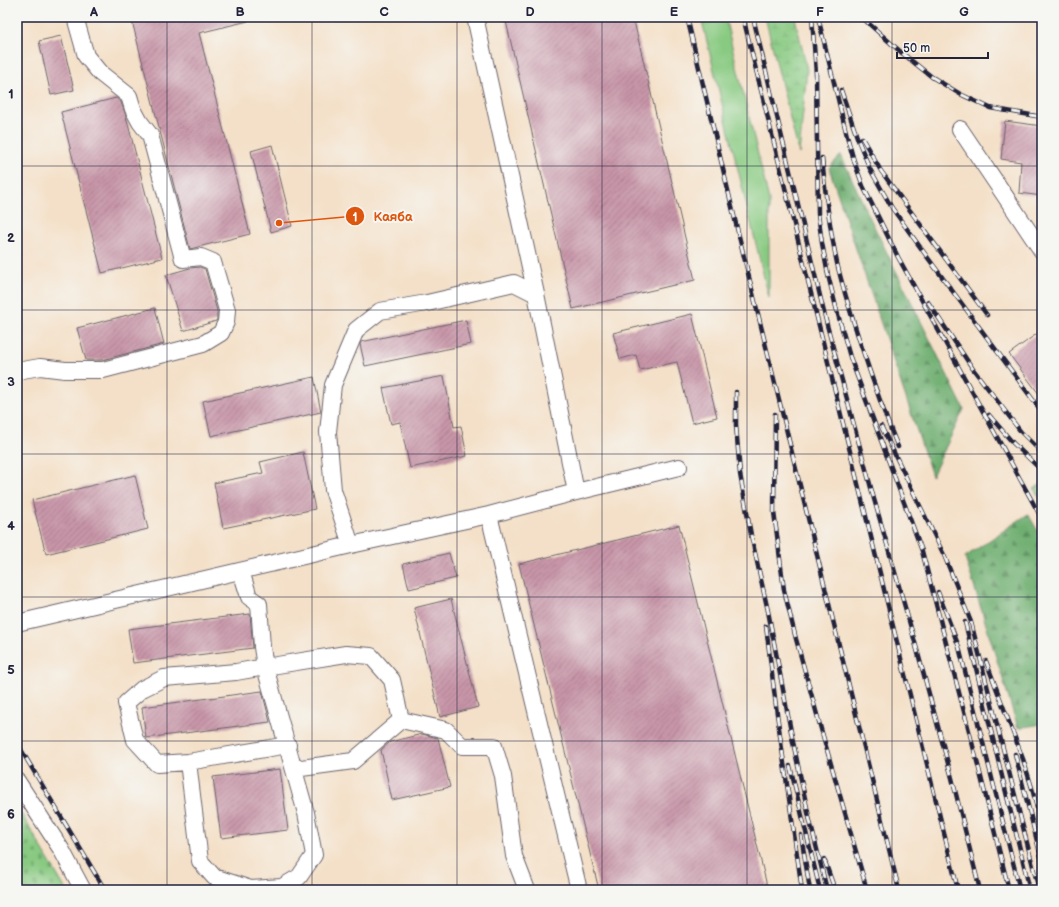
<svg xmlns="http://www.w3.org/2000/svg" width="1059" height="907" font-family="'Balsamiq Sans',sans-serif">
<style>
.green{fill:#89ca82;stroke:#56765e}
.forest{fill:url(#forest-firs);stroke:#486856}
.wetland{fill:url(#wetland-marsh);stroke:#56765e}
.cemetery{fill:url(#cemetery-stones);stroke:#56765e}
.building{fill:url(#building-hatch)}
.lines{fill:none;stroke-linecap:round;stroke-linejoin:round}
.minor-casing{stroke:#6c646c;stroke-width:18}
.minor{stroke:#fff;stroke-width:16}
.rail-casing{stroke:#22223b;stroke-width:4.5}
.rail{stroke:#f6f6f2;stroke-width:3;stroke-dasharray:9;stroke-linecap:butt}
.grid{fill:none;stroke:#22223b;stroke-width:1;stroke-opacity:0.55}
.leader{fill:none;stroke:#de560e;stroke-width:1.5}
.callout-dot{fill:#de560e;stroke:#f6f6f2;stroke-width:1.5}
.mark-label{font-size:12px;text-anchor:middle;font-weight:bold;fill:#fff}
.callout-label{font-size:13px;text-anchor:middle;font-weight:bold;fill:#de560e;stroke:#f6f6f2;stroke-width:4;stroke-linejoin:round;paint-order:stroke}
.neatline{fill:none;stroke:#22223b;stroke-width:1.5}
.grid-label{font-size:13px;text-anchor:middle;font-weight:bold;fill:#22223b}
</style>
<defs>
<pattern id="forest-firs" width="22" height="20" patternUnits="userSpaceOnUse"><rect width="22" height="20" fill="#6eae70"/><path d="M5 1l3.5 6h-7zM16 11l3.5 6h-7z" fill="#5a8d5d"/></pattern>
<pattern id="wetland-marsh" width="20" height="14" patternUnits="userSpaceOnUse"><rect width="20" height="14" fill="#89ca82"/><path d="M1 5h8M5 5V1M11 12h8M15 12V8" fill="none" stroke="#76ad71"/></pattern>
<pattern id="cemetery-stones" width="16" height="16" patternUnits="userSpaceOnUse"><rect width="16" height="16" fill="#89ca82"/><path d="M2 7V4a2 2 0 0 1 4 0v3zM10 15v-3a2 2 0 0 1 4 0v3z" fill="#76ad71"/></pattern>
<pattern id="building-hatch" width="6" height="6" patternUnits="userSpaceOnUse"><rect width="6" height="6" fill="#c895a8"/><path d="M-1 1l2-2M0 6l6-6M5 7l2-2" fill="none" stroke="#a2798a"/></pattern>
</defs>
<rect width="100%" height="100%" fill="#f6f6f2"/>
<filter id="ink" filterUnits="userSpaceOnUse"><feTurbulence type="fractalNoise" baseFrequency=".025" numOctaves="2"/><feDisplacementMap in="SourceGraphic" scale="8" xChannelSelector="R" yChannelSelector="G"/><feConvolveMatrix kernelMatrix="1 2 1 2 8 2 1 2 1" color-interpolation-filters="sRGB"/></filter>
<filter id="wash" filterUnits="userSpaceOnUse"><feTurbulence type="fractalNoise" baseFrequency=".012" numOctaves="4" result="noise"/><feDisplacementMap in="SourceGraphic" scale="16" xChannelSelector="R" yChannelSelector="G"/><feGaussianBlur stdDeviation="0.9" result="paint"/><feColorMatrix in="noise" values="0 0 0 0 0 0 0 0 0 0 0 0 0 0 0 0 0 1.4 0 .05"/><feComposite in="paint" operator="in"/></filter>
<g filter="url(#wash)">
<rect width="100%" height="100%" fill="#f4e0c8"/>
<!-- green -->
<path class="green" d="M701,17H725L769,200V298Z"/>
<!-- forest -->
<path class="forest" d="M841,155L869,216L964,409L932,476L829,168Z
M1042,483V502L1034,489Z
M1028,514L1042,538V724L1018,728L965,557Z"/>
<!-- wetland -->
<path class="wetland" d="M765,17H795L807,70L799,154Z"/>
<!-- cemetery -->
<path class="cemetery" d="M17,806L66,890H17Z"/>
<g id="blocks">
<!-- building -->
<path class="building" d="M131,17H248V21L199,33L250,234L190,249Z
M505,17H633L695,280L573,309Z
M61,36L74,90L51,95L39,41Z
M116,98L121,102L126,116L162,258L102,273L61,112Z
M1005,121L1042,126V196L1019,193L1021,162L1001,159Z
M272,145L292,226L271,232L251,151Z
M200,267L205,269L217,311V320L216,321L183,331L166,275L190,268Z
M155,308L164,344L102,360H86L77,328Z
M692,314L717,417L692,423L677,362L640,370L636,355L620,359L613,333Z
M466,320L471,344L365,366L360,344L361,342Z
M1042,330V398L1009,354Z
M444,376L454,427L461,426L467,456L410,468L400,422L391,424L383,388Z
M314,377L321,412L211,436L203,401Z
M303,452L315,509L223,528L214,483L263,473L260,462Z
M135,475L148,529L46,554L32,500Z
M679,525L768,890H599L519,564Z
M449,553L456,578L409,589L403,564Z
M451,599L478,707L440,717L414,608Z
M250,614L253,648L133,663L128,629Z
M262,691L270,722L146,738L142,707Z
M422,734L438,738L450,787L392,800L381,750L390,742Z
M280,769L288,830L221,838L213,777Z"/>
</g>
</g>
<g filter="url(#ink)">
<use href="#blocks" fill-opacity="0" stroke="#6c646c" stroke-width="1"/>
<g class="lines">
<!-- minor casing -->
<g class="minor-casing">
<path id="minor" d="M475,17L536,294L576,492
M960,129L1042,251
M17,371L40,367L65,370H103L203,344L221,333L226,322L227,310L213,262L201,257L183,259L150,135L140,122L133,109L129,96L100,73L86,56L75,17
M489,515L579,890
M351,545L333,490L328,432L333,385L356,330L380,311L427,303L514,283L536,294
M241,571L249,597L259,604L262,647L265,667L306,813L314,855L299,877L282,887L251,889L214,877L200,861L188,762L157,764L135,740L126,703L142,689L164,678L236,672L265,667L346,654L371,656L392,680L401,720L353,761L294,769
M17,623L351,545L489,515L576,492L679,467
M401,720L446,730L462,746H494L503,776L514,856L527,890
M188,762L288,745
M17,781L61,849L83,890"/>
</g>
<!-- minor -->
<use href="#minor" class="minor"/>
<!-- rail casing -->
<g class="rail-casing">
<path id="rail" d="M687,17L736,224L899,890
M743,17L958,890
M753,17L827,325L874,499L913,635L952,778L980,890
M812,17L816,74L818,214L822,243L828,275L837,311L850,357L922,551L979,769L1009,890
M818,17L847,136L854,161L863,186L898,257L1042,519
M863,17L867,22L902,53L932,77L960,94L990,108L1042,117
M841,90L858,140L870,169L892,208L928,258L1042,412
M862,138L881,171L987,315
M822,158C825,193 830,229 837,263C843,289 851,314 859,339C871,375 883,412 898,447
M928,302L973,369L1021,432L1042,453
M736,392V425L740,474L751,535L768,611L793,742L809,817L827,890
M775,414L774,512L784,590L796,639L821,729L867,890
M989,415L1013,443L1042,471
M881,426L944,555L971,622L1039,890
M938,592L959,647L1020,890
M965,622L999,764L1030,890
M766,626L777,714L802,890
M986,661L1023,759L1032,788L1042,828
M17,743L105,890
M1015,754L1042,861
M790,766L820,890
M801,835L810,890
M824,859L835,890"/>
</g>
<!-- rail -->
<use href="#rail" class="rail"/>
</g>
</g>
<!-- grid -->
<path class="grid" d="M167,17V890M312,17V890M457,17V890M602,17V890M747,17V890M892,17V890M17,166H1042M17,310H1042M17,454H1042M17,597H1042M17,741H1042"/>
<!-- callouts -->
<path class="leader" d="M279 223L355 216"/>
<g class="callout-dot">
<circle cx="279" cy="223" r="4"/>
<circle cx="355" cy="216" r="10"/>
</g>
<g class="mark-label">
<text x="355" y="221">1</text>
</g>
<g class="callout-label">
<text x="393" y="221">Каяба</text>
</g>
<!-- margin -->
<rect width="1059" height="907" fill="none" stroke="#f6f6f2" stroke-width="44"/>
<!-- scale -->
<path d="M897 52v6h91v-6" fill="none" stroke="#22223b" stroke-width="2"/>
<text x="903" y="52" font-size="12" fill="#22223b" stroke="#f6f6f2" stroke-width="3" paint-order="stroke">50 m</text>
<rect x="22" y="22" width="1015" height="863" class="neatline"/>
<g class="grid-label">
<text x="94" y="16">A</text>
<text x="240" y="16">B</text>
<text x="384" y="16">C</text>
<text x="530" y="16">D</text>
<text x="674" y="16">E</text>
<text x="820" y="16">F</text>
<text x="964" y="16">G</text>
<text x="11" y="98">1</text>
<text x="11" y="242">2</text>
<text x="11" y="386">3</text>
<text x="11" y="530">4</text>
<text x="11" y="674">5</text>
<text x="11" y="818">6</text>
</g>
</svg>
